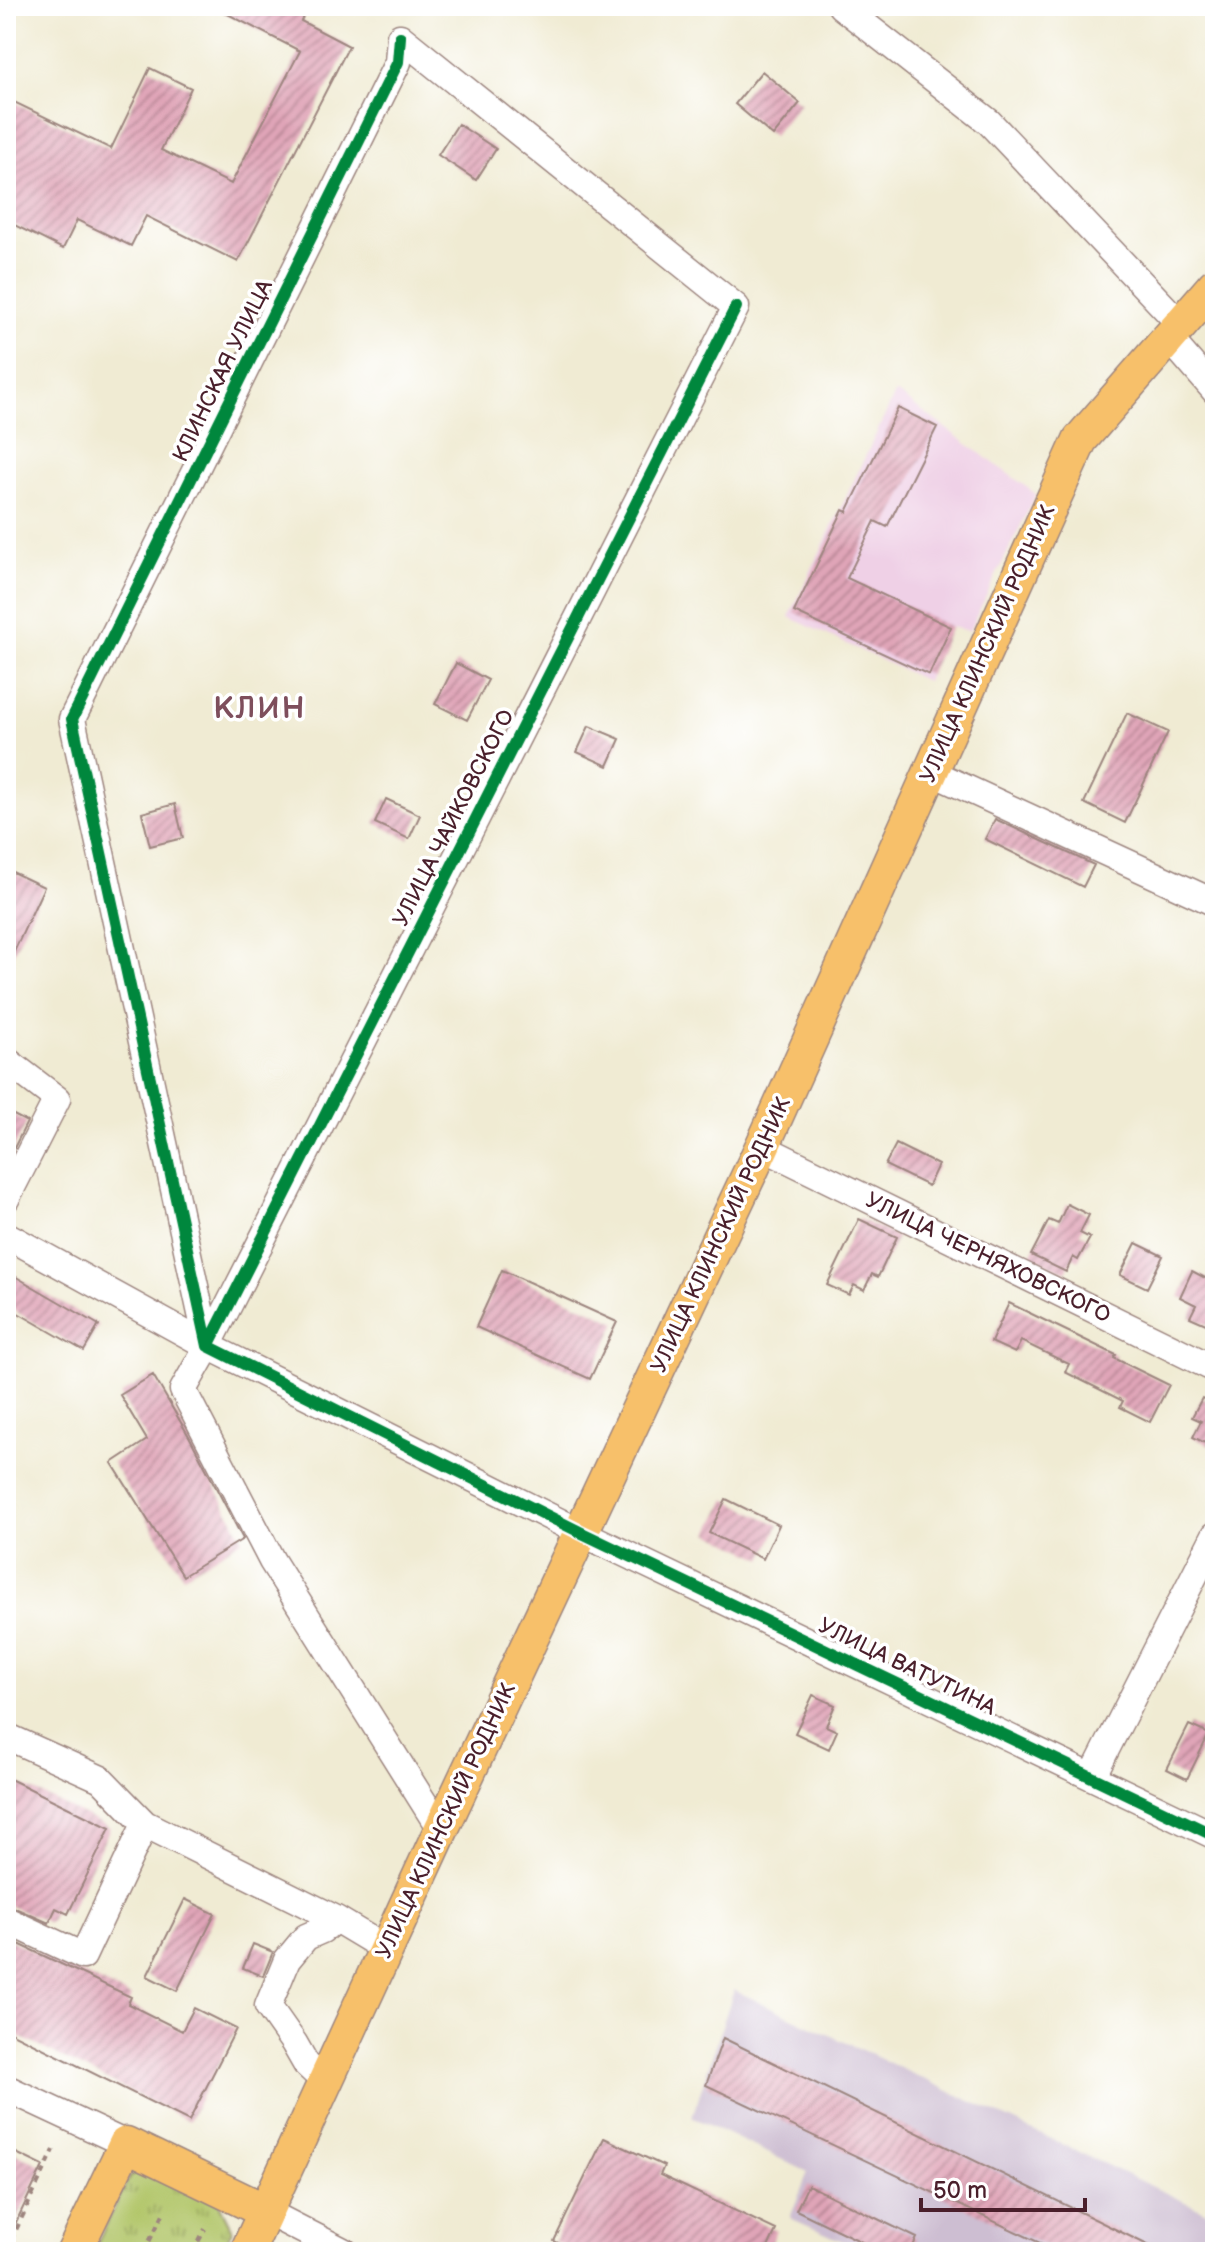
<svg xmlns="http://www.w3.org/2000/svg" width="1221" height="2258" font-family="'Balsamiq Sans',sans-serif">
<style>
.built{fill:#efd0e6}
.industrial{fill:#cdbed2}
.park{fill:url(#park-tufts);stroke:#7e724a;stroke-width:2}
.building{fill:url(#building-hatch)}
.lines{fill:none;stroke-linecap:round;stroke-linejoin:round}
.minor-casing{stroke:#9d857f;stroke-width:29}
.major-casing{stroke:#9d857f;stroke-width:37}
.path{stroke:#9d857f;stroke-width:4;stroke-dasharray:6 6;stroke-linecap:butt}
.minor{stroke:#fff;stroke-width:26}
.major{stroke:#f7c06b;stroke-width:34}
.cycleway-casing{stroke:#fff;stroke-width:17}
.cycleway{stroke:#00873e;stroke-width:12}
.labels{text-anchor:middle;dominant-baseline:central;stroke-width:7;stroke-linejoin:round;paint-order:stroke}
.street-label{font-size:22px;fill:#4a1f2b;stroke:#fff}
.district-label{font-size:30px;font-weight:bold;letter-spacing:2px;fill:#7e4e5c;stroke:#fff}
</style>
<defs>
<pattern id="park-tufts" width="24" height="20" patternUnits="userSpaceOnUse" patternTransform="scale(2)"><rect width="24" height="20" fill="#b2c66a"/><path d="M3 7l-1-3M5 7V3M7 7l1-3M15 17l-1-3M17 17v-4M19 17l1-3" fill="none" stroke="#93a057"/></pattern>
<pattern id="building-hatch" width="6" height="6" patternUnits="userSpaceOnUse" patternTransform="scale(2)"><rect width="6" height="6" fill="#e0a5b8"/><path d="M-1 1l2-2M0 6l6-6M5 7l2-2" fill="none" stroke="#b88696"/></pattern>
</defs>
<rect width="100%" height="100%" fill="#fff"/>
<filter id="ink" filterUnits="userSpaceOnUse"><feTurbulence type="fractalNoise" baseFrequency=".0125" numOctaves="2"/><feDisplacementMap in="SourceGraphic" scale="16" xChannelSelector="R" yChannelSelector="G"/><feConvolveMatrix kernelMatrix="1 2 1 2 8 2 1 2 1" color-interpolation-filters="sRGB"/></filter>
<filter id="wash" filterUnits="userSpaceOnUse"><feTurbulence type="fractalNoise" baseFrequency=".006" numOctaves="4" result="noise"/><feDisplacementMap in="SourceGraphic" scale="32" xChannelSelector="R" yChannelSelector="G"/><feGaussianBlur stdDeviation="1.8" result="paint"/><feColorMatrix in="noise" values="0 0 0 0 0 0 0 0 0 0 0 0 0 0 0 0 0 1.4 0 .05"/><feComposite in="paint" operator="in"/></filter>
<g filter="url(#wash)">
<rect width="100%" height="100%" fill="#f0ebd3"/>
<!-- built -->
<path class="built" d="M896,392L1036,494L969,631L951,627L926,681L789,617Z"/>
<!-- industrial -->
<path class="industrial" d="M734,1990L1215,2216V2252H854L856,2247L790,2218L808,2172L692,2117Z"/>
<!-- park -->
<path class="park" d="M148,2168L218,2202L232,2230L221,2252H93L130,2176Z"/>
<g id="blocks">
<!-- building -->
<path class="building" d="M212,6H286L304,15L301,21L349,46L238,262L146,216L131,246L77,220L63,249L6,221V98L111,149L150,68L191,88L161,150L231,184L300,51Z
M762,71L800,103L773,136L735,104Z
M458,124L496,149L476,180L438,155Z
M898,408L937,427L887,527L875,521L847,578L951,627L929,675L794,612L843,510L847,512Z
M456,663L488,680L467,720L435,704Z
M1127,713L1168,732L1125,823L1084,803Z
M589,726L620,739L608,766L577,752Z
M386,799L420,815L409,839L375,823Z
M175,804L183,838L150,846L142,813Z
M995,819L1094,865L1083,887L985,839Z
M6,869L44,887L6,969Z
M6,1111L27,1122L6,1164Z
M896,1144L938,1165L928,1186L885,1165Z
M1067,1204L1089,1215L1080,1233L1090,1238L1078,1260L1073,1257L1066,1272L1031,1255L1049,1220L1058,1224Z
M859,1219L897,1237L878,1277L872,1274L864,1290L854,1285L849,1295L827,1285Z
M1136,1243L1163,1256L1147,1288L1120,1275Z
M502,1270L617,1322L590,1379L476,1327Z
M6,1271L99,1325L84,1351L6,1306Z
M1192,1271L1215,1283V1310L1208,1325L1190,1317L1196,1305L1180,1297Z
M1009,1303L1116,1355L1114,1358L1169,1385L1150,1422L1120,1407L1123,1401L1065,1372L1069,1364L1021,1341L1015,1353L991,1342Z
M153,1375L190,1438L243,1539L183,1576L112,1463L147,1440L120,1395Z
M1215,1392V1448L1193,1437L1201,1421L1192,1417L1202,1398L1210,1402Z
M726,1499L779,1525L763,1559L709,1533Z
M813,1695L835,1705L826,1726L837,1731L829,1749L795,1733Z
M1189,1725L1209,1734L1187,1779L1167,1769Z
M6,1777L110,1828L68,1914L56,1908L49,1923L6,1904Z
M185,1899L215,1914L177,1991L147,1976Z
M6,1938L131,1997L128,2004L182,2031L194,2008L236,2029L189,2121L6,2030Z
M253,1944L273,1952L263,1976L243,1968Z
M723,2038L1162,2252H1059L706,2085Z
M604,2138L664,2166L660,2175L776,2230L766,2252H576L554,2241Z
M6,2148L43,2166L6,2243Z
M808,2185L917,2238L910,2252H859L864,2243L796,2210Z"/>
</g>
</g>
<g filter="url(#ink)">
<use href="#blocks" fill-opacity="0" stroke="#9d857f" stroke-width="2"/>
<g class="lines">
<!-- minor casing -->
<g class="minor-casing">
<path id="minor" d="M841,6L989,122L1181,325
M400,37L736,307L208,1346L183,1390L272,1561L441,1830
M1169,338L1215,391
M931,772L1215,903
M6,1060L57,1099L6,1199
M762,1147L1215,1369
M6,1235L208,1346L582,1533L1215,1836
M208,1346L72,719L398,62L400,37
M6,1736L101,1779L145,1824
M1092,1777L1215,1535
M6,1920L83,1956L145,1824L336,1919
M324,2081L306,2064L294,2043L268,2006L287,1960L306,1937L322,1930L336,1919L386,1949
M6,2088L126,2144
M265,2211L345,2252"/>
</g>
<!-- major casing -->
<g class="major-casing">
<path id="major" d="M74,2252L126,2144L265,2211
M247,2252L441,1830L762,1147L1080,440L1215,285"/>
</g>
<!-- path -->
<path class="path" d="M6,2251L54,2150
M144,2252L165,2210
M193,2252L205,2229"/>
<!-- minor -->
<use href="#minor" class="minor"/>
<!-- major -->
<use href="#major" class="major"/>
<!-- cycleway casing -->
<g class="cycleway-casing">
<path id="cycleway" d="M208,1346L72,719L398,62L400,37
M208,1346L736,307
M208,1346L582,1533L1215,1836"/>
</g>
<!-- cycleway -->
<use href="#cycleway" class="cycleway"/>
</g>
</g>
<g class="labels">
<!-- street labels -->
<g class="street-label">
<text transform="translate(223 371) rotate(-64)">КЛИНСКАЯ УЛИЦА</text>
<text transform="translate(988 644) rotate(-66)">УЛИЦА КЛИНСКИЙ РОДНИК</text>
<text transform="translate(454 818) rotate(-63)">УЛИЦА ЧАЙКОВСКОГО</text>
<text transform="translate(721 1235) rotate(-65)">УЛИЦА КЛИНСКИЙ РОДНИК</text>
<text transform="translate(988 1258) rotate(26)">УЛИЦА ЧЕРНЯХОВСКОГО</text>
<text transform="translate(907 1667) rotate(26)">УЛИЦА ВАТУТИНА</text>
<text transform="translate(446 1821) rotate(-65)">УЛИЦА КЛИНСКИЙ РОДНИК</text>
</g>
<!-- district labels -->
<g class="district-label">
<text x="260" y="709">КЛИН</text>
</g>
</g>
<!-- margin -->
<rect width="1221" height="2258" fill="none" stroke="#fff" stroke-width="32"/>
<!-- scale -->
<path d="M921 2198v12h164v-12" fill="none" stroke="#4a1f2b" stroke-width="4"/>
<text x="933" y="2198" font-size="24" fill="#4a1f2b" stroke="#ffffff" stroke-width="6" paint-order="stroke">50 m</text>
</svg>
